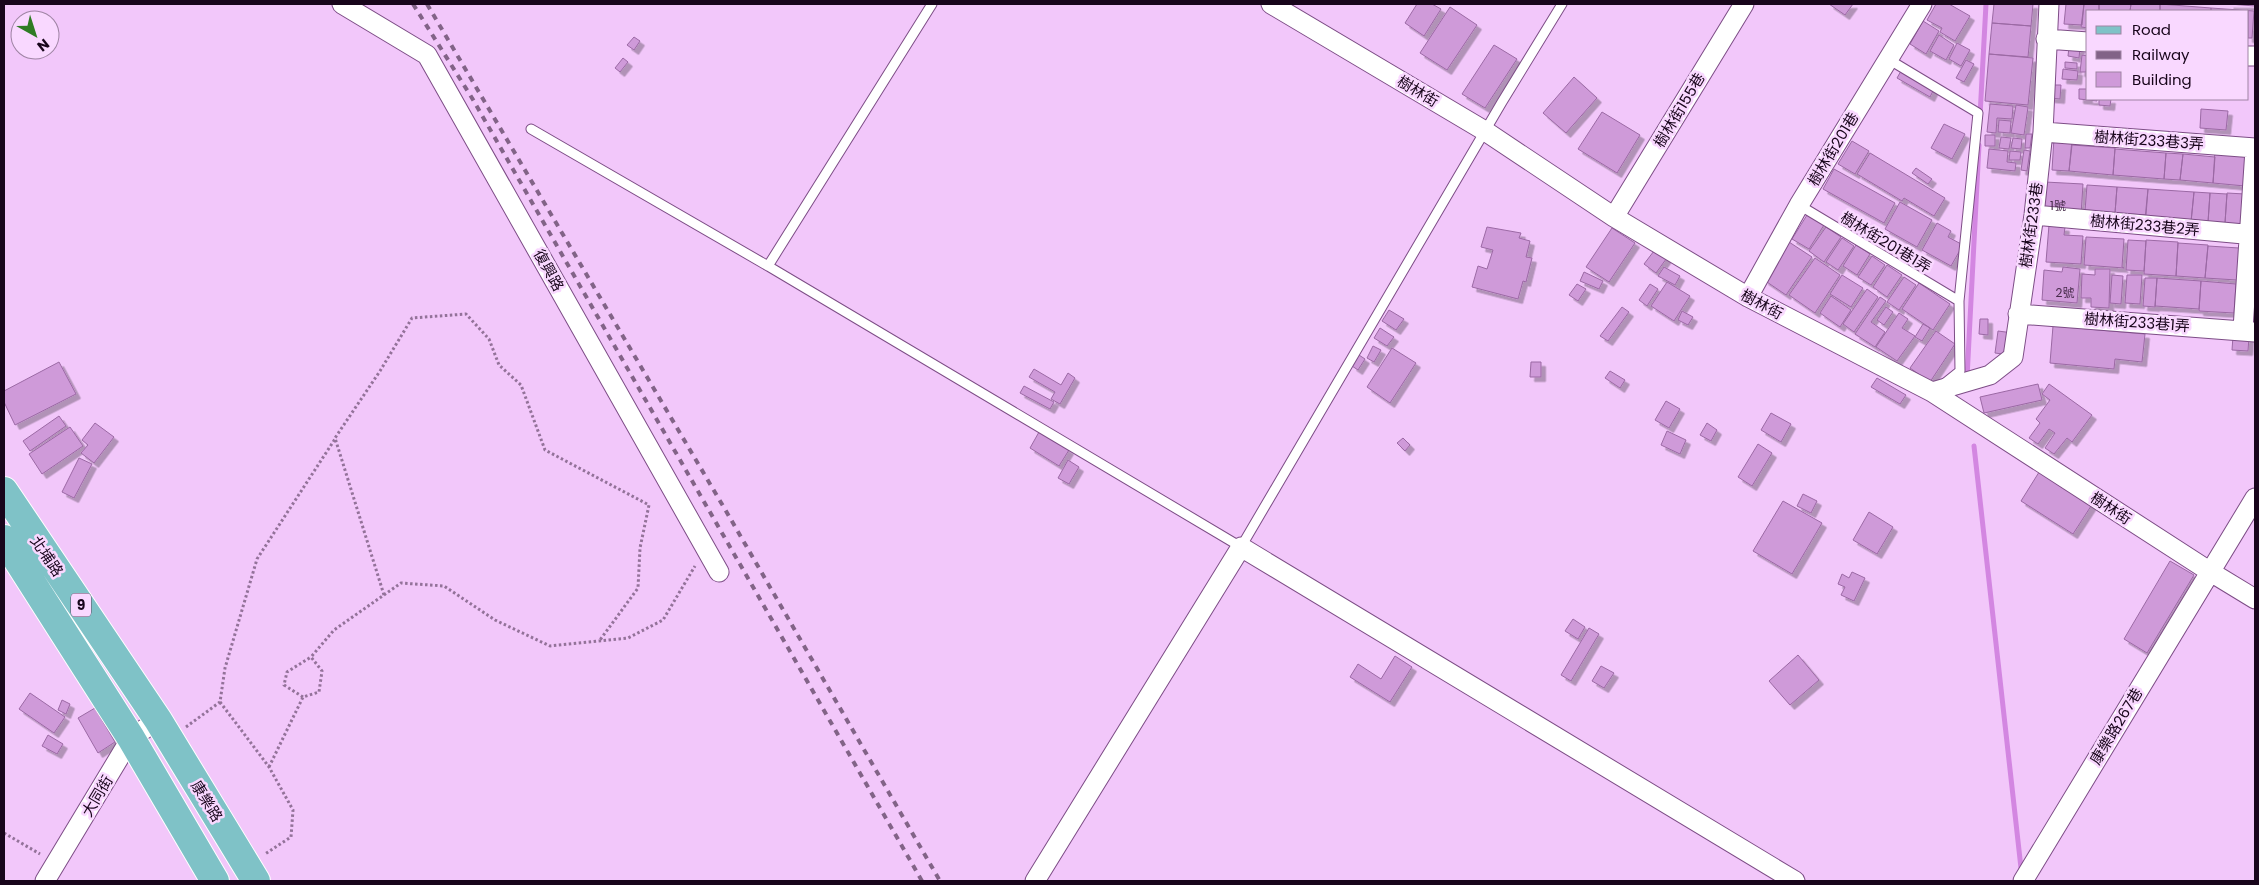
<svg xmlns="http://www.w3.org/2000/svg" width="2259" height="885" font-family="Poppins,'Noto Sans TC',sans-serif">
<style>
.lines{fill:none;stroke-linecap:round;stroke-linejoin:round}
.stream{stroke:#d386e1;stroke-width:5}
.building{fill:#cf9ad9;stroke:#9b69a4;filter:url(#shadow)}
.service-casing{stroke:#7d4d86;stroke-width:11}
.minor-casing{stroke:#7d4d86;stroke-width:21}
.primary-casing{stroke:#fff;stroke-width:30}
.path{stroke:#937299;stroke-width:3;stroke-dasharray:2.5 2.5;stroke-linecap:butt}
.service{stroke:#fff;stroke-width:9}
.minor{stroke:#fff;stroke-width:19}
.primary{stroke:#7fc2c7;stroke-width:28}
.rail{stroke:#826387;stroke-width:4;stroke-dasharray:6 6;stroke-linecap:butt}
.labels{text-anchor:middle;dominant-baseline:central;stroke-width:5;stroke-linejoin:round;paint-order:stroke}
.number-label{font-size:12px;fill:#462a4a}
.shield{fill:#f9d8ff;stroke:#5c445f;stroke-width:1}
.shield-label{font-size:14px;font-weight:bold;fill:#18051b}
.street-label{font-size:15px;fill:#18051b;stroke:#f9d8ff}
</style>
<defs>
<filter id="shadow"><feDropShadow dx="4.5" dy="4.5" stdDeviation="0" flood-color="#0004"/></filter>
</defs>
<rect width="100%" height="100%" fill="#f2c7fa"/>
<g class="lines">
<!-- stream -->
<path class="stream" d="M1980,116L1986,4
M1967,378L1979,145
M1974,446L2021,868"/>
</g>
<!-- building -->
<path class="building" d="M1417,4H1432L1441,9L1424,36L1405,23Z
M1829,4H1853L1845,15Z
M1936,4H1949L1970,16L1955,41L1940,32L1942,28L1927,20Z
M1994,4H2033L2031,26L1992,23Z
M2066,4H2084L2082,25L2064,24Z
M2084,4H2099V11H2088V28L2081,27Z
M2099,4H2131L2130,11H2099Z
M2131,4H2160V11H2130Z
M2160,4L2211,8V11H2160Z
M2229,4H2255V6Z
M1450,7L1477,25L1447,70L1420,53Z
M2211,8L2254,11L2252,38H2248V11H2211Z
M1923,21L1939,31L1926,54L1910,44Z
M1992,23L2031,26L2028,57L1989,54Z
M1939,35L1954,45L1946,60L1930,51Z
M634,37L640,41L634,50L627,45Z
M1957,43L1970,50L1961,66L1949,59Z
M1494,45L1517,59L1485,108L1462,94Z
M2069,47L2080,48L2079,58L2068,56Z
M1989,54L2033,58L2028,105L1985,101Z
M2082,55L2088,56L2086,72H2080Z
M623,58L628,62L620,72L615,68Z
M1966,60L1974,64L1964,82L1956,78Z
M2065,62L2077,63V69L2065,68Z
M2063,69L2078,71L2077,80L2062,79Z
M1901,71L1934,89L1930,97L1897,78Z
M1574,77L1597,98L1566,133L1543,113Z
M2051,85H2061L2060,99L2050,98Z
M2079,89H2088V99H2097V101L2079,99Z
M2099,99H2111L2110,106L2099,105Z
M1990,104L2013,106L2012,119L1997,118L1996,133L1987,132Z
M2016,105L2028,107L2024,135L2011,133Z
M2201,109L2228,111L2226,130L2200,128Z
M1602,112L1640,135L1617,173L1578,149Z
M1999,120L2011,121L2010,133L1998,132Z
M1944,124L1965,134L1952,159L1931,148Z
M2026,134H2032L2030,148H2025Z
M1985,135H1995V146H1985Z
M2001,137L2011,138L2009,149L1999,148Z
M2013,138L2022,139L2021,149L2011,148Z
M2054,138L2072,140L2069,171L2052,170Z
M1852,141L1869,151L1855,174L1838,164Z
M2072,145L2115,148L2113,175L2069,171Z
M1989,149L2008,151L2007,162L2016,163L2015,171L1987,168Z
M2115,149L2166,153L2164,179L2113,175Z
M2024,150L2030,151L2027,171L2021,170Z
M2215,150L2248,153L2245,186L2213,183Z
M2010,151L2021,152L2020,160H2009Z
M1870,153L1945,198L1934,216L1904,198L1902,201L1857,174Z
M2166,153L2183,154L2180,180L2164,179Z
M2183,154L2215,157L2213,183L2180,180Z
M1916,168L1932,179L1928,184L1912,173Z
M1834,169L1895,203L1884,223L1823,189Z
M2045,182L2083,184L2081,215L2043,213Z
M2087,185L2117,187L2115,213L2085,211Z
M2117,187L2148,189L2146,215L2115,213Z
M2148,189L2194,192L2191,222L2145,219Z
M2194,192L2210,193L2208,223L2191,222Z
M2210,193L2227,194L2225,223L2208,222Z
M2227,193L2245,194L2243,225L2225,223Z
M1900,202L1932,220L1917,247L1885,229Z
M1807,215L1824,225L1809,249L1792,239Z
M1937,223L1951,231L1948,237L1963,245L1951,266L1922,250Z
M2049,225L2065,227L2064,235L2083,236L2081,264L2046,262Z
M1487,227L1521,233L1519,238L1530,241L1526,257L1532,258L1526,282L1523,281L1518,299L1472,287L1478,266L1487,269L1493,250L1481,247Z
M1826,227L1841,237L1824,262L1809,251Z
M1612,228L1635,243L1609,282L1586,267Z
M2086,237L2124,239L2122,267L2124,268L2084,265Z
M1842,238L1854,246L1838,270L1826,262Z
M2128,240L2146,241L2144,271L2126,270Z
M2146,240L2178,242L2176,276L2144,274Z
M1789,242L1812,257L1786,295L1764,280Z
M2178,243L2208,245L2205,278L2176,276Z
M1856,245L1870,254L1857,275L1843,266Z
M2208,246L2239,248L2237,280L2205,278Z
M1657,247L1669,255L1656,273L1644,264Z
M1872,256L1885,265L1871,285L1858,277Z
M1815,258L1840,275L1815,313L1789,295Z
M1887,265L1902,275L1887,297L1873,287Z
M1664,267L1680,276L1675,285L1658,276Z
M2063,267L2080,269L2077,303L2042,300L2044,270L2062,272Z
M2095,269H2110L2109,308L2091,307V298H2081L2082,274L2095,275Z
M1584,272L1603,281L1599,289L1580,281Z
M1842,275L1863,288L1851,307L1830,294Z
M2112,275L2123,276L2121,304L2110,303Z
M2127,275H2142L2140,304L2125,303Z
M1904,277L1916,285L1899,310L1887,302Z
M2145,278H2157L2155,307L2143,306Z
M2157,278L2201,281L2199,309L2155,306Z
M2201,281L2236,284L2234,313L2199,311Z
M1667,282L1690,296L1674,321L1651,306Z
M1919,283L1950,304L1933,330L1902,309Z
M1577,284L1586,289L1578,301L1569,295Z
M1650,284L1658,289L1647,306L1639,300Z
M1867,289L1878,297L1854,332L1843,324Z
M1831,296L1851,310L1840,327L1820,313Z
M1880,297L1886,301L1871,322L1885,332L1875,347L1855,334Z
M1622,307L1629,312L1608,341L1600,336Z
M1886,307L1893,312L1884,325L1877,320Z
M1389,310L1404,319L1396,330L1382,321Z
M1682,311L1693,317L1688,325L1678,320Z
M1899,313L1908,319L1902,328L1915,336L1897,361L1876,347Z
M1980,319H1988V335L1979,334Z
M1923,324L1930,328L1922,341L1915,337Z
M2053,326L2145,334L2142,362L2115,359L2114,369L2050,363Z
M1380,328L1394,337L1387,346L1374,338Z
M1936,331L1955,344L1930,382L1910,368Z
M1998,331L2013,333L2010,355L1995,353Z
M2233,336L2249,337L2248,351L2232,350Z
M1373,346L1381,350L1374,362L1367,358Z
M1392,348L1416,363L1390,403L1367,387Z
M1359,355L1365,359L1358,370L1352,366Z
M59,362L76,394L15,425L4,402V391Z
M1531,362H1541V377H1530Z
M1034,369L1061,385L1068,373L1075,378L1060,404L1051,399L1055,392L1029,377Z
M1610,371L1625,380L1620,388L1605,378Z
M1877,378L1906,395L1900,404L1871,387Z
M2038,384L2042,400L1984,413L1980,397Z
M2049,384L2092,415L2072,442L2067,438L2054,454L2045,448L2055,433L2049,429L2038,444L2029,438L2040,423L2036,419L2050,400L2042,394Z
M1024,386L1054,402L1050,409L1020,393Z
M1666,401L1680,409L1669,428L1655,420Z
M1771,413L1791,424L1781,442L1761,430Z
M59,416L66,426L30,451L23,441Z
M95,423L114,437L94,463L81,453L88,445L82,440Z
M1707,423L1717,430L1711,441L1700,435Z
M70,427L83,446L42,474L29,454Z
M1667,431L1686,440L1680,454L1661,445Z
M1039,432L1069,450L1059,466L1030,448Z
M1403,438L1410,445L1405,451L1397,443Z
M1758,444L1772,453L1752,486L1738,477Z
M79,458L92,464L74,498L62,492Z
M1068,460L1079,467L1069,484L1058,478Z
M2041,469L2093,503L2073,534L2021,501Z
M1803,494L1817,501L1811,513L1797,506Z
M1783,501L1822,523L1792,574L1753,551Z
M1869,512L1893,527L1877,554L1853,540Z
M2170,561L2194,575L2147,653L2124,639Z
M1852,572L1865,578L1854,601L1841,595L1845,587L1838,584L1842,574L1849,578Z
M1573,619L1585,627L1578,639L1565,631Z
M1589,628L1599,634L1571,681L1561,675Z
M1798,655L1819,680L1790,705L1769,681Z
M1395,656L1412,667L1390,702L1350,677L1358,664L1381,679Z
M1601,666L1614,673L1604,688L1592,681Z
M30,693L65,717L54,733L19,709Z
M62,700L70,704L66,714L58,710Z
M95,708L115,742L98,753L78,718Z
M48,735L63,744L57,754L42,746Z"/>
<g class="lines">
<!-- service casing -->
<g class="service-casing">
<path id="service" d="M932,4L768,266L1241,547L1502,102L1562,4
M1888,59L1978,113L1959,301L1960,371L1945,383
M531,129L768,266
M1799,205L1959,301"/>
</g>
<!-- minor casing -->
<g class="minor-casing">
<path id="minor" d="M342,4L427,55L719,572
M1271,4L1485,131L1614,217L1748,297L1932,392L2209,571L2255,599
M2046,39L2088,42
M2248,56H2255
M2043,132L2255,148
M2034,215L2255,235
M1614,217L1744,4
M1748,297L1799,205L1922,4
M2018,314L2255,332
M2243,329L2255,150
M1932,392L1990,375L2013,357L2034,215L2043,132L2049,4
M45,881L131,738L158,720
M1035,881L1241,547L1795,881
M2023,881L2255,498"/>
</g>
<!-- primary casing -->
<g class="primary-casing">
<path id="primary" d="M4,491L158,720L256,881
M4,539L131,738L215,881"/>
</g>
<!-- path -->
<path class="path" d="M384,595L335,438L380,371L412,318L466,314L489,339L499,365L521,385L545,450L649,505L640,548L638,588L600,640
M303,697L284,685L287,672L311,657
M220,702L269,767L293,810L291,837L265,854
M186,727L220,702L225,668L257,559L335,439
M269,767L303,697L319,692L322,671L311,657L334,630L401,583L444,586L495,620L550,646L628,638L663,620L695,566
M4,833L40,854"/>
<!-- service -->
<use href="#service" class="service"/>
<!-- minor -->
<use href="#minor" class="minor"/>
<!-- primary -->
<use href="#primary" class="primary"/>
<!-- rail -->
<path class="rail" d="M413,4L472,98L922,881
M427,4L726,511L940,881"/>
</g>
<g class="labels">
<!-- number labels -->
<g class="number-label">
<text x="2058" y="205">1號</text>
<text x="2065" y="292">2號</text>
</g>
<!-- shield labels -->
<rect class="shield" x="71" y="593.5" width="20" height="23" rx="4"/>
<g class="shield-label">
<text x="81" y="605">9</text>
</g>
<!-- street labels -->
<g class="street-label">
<text transform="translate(1418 91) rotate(31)">樹林街</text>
<text transform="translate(1679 110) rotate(-59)">樹林街155巷</text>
<text transform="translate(2149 140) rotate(4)">樹林街233巷3弄</text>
<text transform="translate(1833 149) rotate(-59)">樹林街201巷</text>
<text transform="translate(2031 225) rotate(-82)">樹林街233巷</text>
<text transform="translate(2145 225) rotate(5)">樹林街233巷2弄</text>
<text transform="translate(1886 242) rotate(31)">樹林街201巷1弄</text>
<text transform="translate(549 270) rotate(61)">復興路</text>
<text transform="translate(1762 304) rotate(28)">樹林街</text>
<text transform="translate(2137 322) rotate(4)">樹林街233巷1弄</text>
<text transform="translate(2111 508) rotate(33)">樹林街</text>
<text transform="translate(47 556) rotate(56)">北埔路</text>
<text transform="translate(2116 726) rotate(-59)">康樂路267巷</text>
<text transform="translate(97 796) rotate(-59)">大同街</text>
<text transform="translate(207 801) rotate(58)">康樂路</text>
</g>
</g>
<!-- border -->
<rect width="2259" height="885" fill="none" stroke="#18051b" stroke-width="10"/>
<!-- legend -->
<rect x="2086" y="10" width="162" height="90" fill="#f9d8ff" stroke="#9f84a4"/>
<rect x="2096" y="26" width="25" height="8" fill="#7fc2c7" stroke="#9f84a4"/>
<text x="2132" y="35" font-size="15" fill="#18051b">Road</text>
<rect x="2096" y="51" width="25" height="8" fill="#826387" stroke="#9f84a4"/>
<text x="2132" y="60" font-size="15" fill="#18051b">Railway</text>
<rect x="2096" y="72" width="25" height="15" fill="#cf9ad9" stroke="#9f84a4"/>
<text x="2132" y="85" font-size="15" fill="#18051b">Building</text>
<!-- north arrow -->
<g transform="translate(35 35) rotate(141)"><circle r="24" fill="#f9d8ff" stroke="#9f84a4"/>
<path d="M0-4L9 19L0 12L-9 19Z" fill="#2f7c24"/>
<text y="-8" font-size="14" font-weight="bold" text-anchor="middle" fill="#18051b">N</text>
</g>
</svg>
